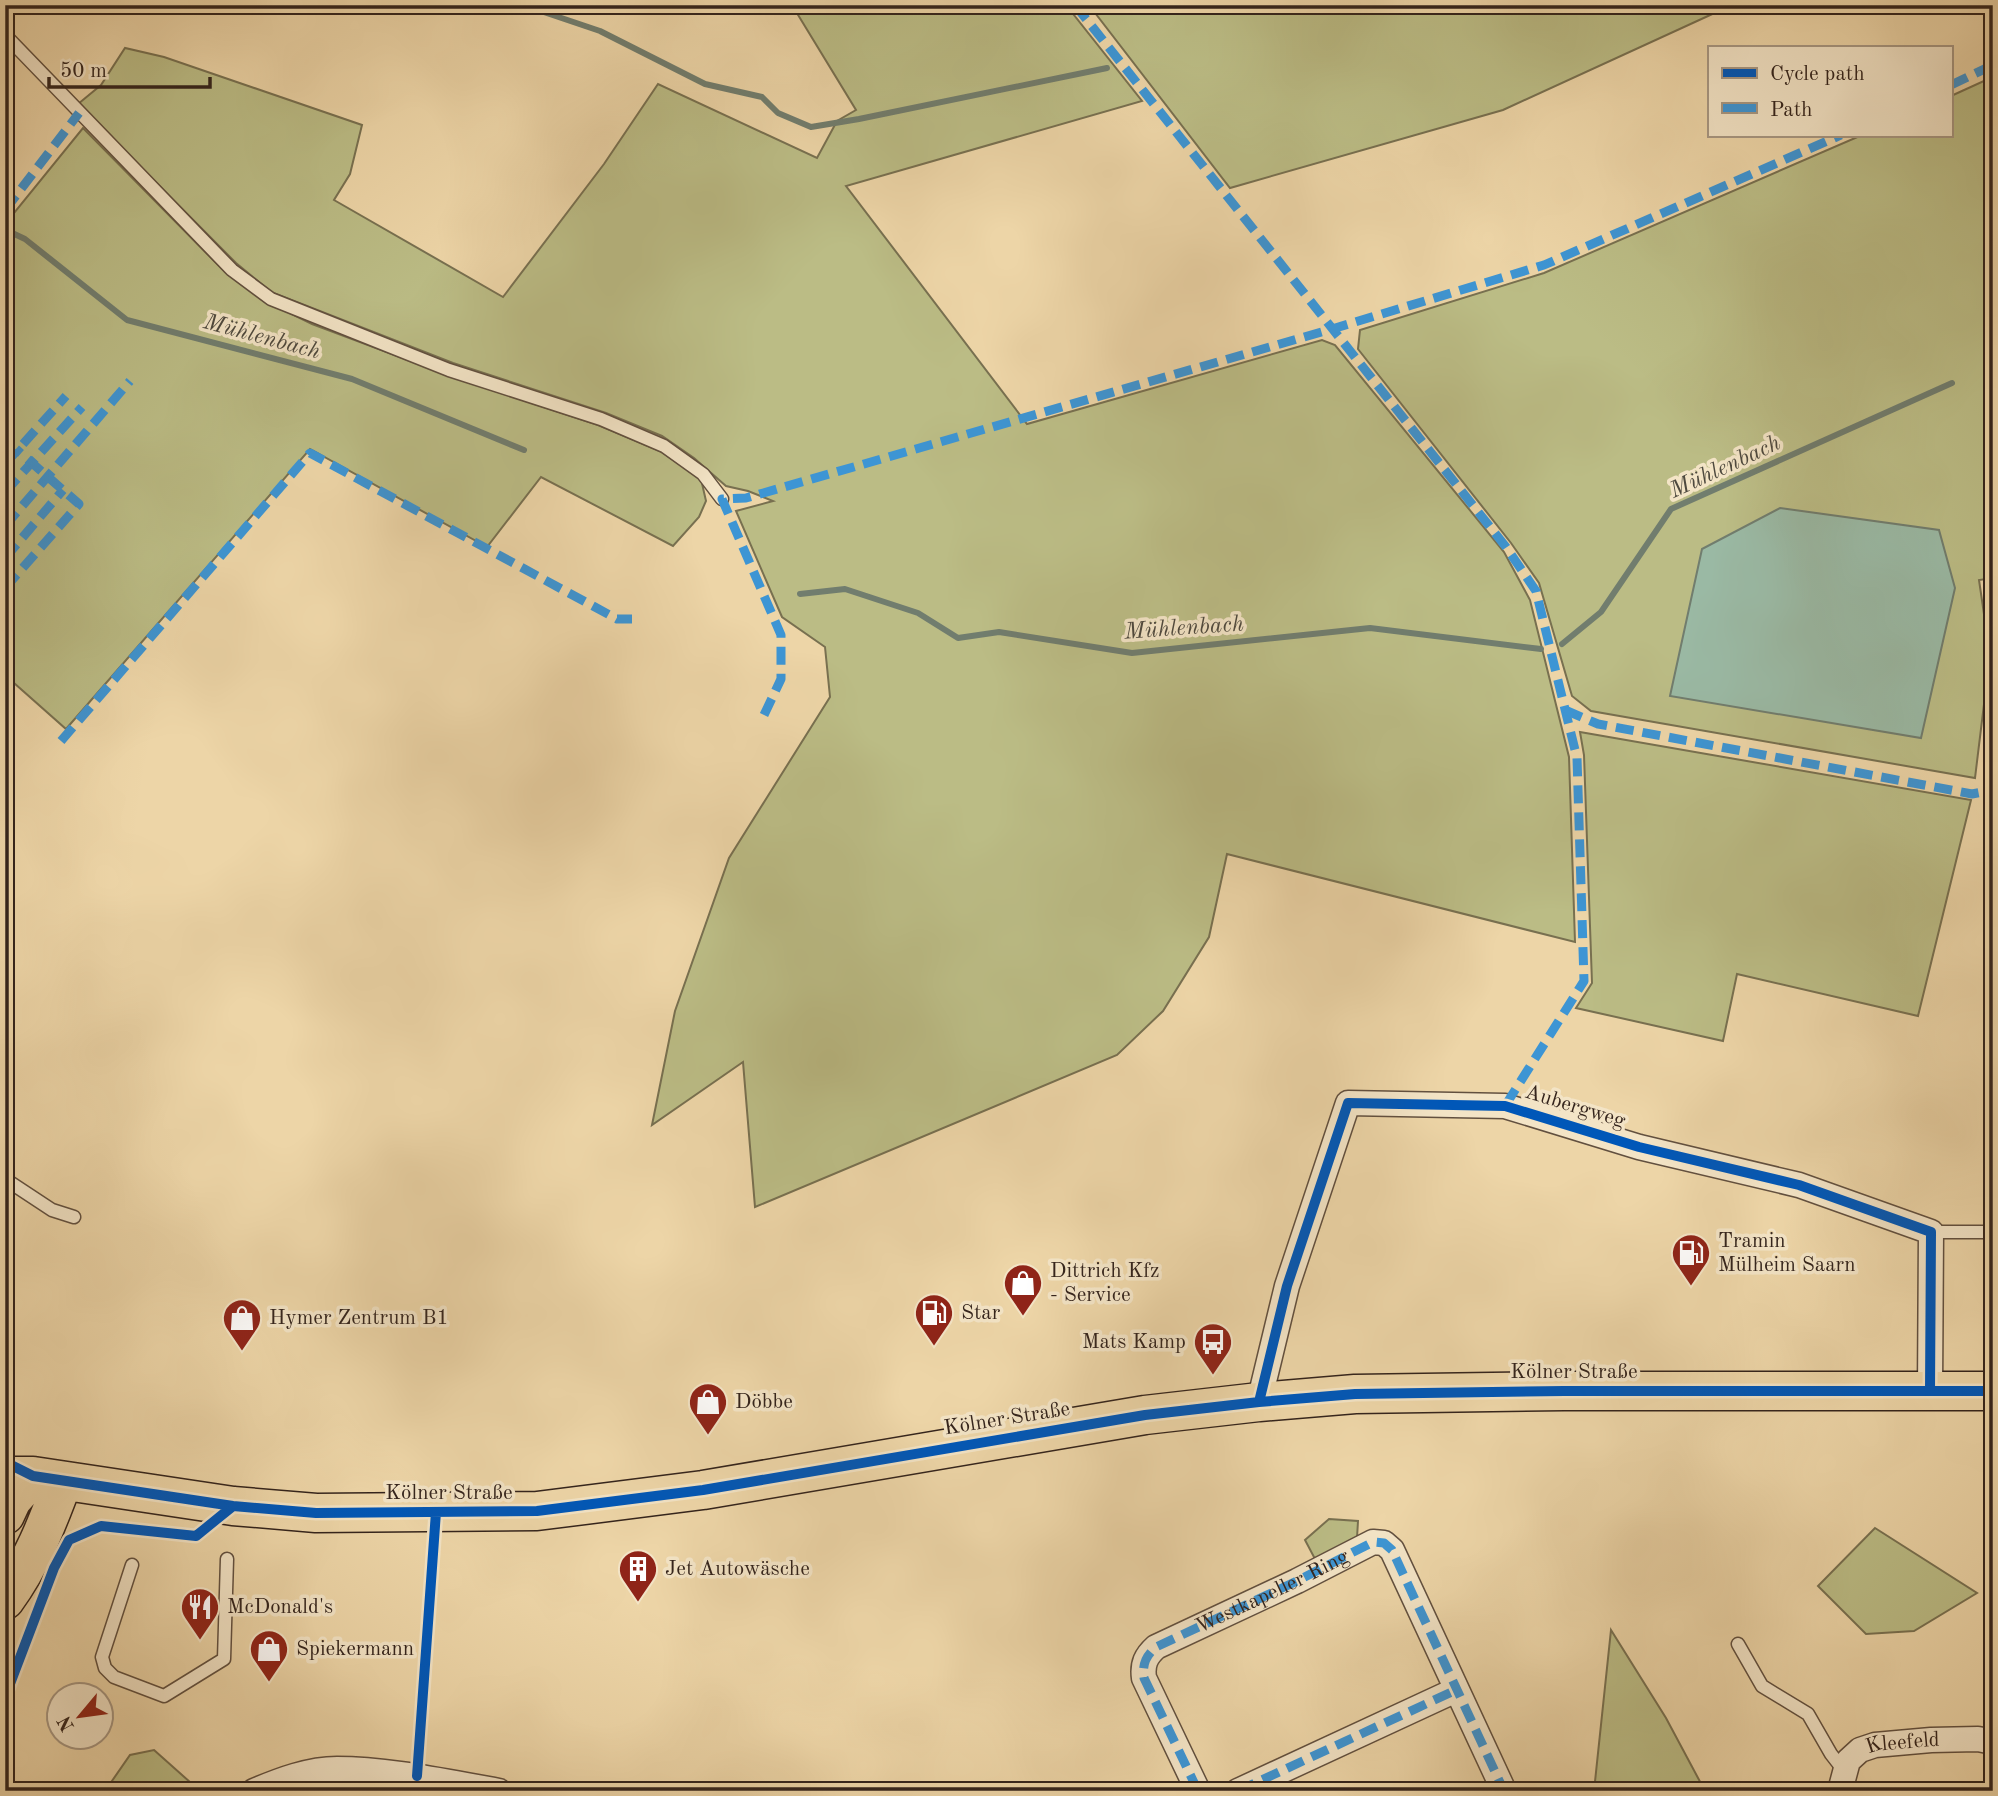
<svg xmlns="http://www.w3.org/2000/svg" width="1998" height="1796" font-family="'Old Standard TT',serif">
<style>
.green{fill:#bbbc85;stroke:#787050;stroke-width:2}
.water{fill:#9ab9a4;stroke:#717d6e;stroke-width:2}
.lines{fill:none;stroke-linecap:round;stroke-linejoin:round}
.stream{stroke:#717d6e;stroke-width:6}
.lane-casing{stroke:#62503f;stroke-width:15}
.street-casing{stroke:#62503f;stroke-width:27}
.primary-casing{stroke:#34241c;stroke-width:41}
.lane{stroke:#f3e4c6;stroke-width:12}
.street{stroke:#f3e4c6;stroke-width:24}
.primary{stroke:#edd5a7;stroke-width:38}
.quiet{stroke:#3d95d4;stroke-width:9;stroke-dasharray:18 9;stroke-linecap:butt}
.cycleway-casing{stroke:#f3e4c6;stroke-width:15}
.cycleway{stroke:#0057b8;stroke-width:10}
.labels{text-anchor:middle;dominant-baseline:central;stroke-width:7;stroke-linejoin:round;paint-order:stroke}
.street-label{font-size:21px;fill:#34241c;stroke:#f3e4c6}
.poi-label{font-size:21px;fill:#34241c;stroke:#f3e4c6;text-anchor:start}
.water-label{font-size:23px;font-style:italic;fill:#4e493e;stroke:#f3e4c6}
</style>
<rect width="100%" height="100%" fill="#edd5a7"/>
<filter id="stains"><feTurbulence type="fractalNoise" baseFrequency=".00286" numOctaves="4"/><feColorMatrix values="0 0 0 0 .2 0 0 0 0 .09 0 0 0 0 .02 0 0 0 .5 -.17"/></filter>
<radialGradient id="worn" r=".72"><stop offset=".6" stop-color="#630" stop-opacity="0"/><stop offset="1" stop-color="#630" stop-opacity=".3"/></radialGradient>
<!-- green -->
<path class="green" d="M792,5H1066L1142,101L846,186L1027,424L1322,340L1335,345L1504,552L1530,600L1569,757L1575,942L1227,854L1209,937L1163,1011L1117,1055L755,1207L743,1062L652,1125L675,1011L729,858L830,697L825,647L782,617L736,511L773,501L748,491L726,486L694,458L662,436L606,413L453,363L271,292L236,263L78,104L101,85L125,48L164,57L362,125L350,174L334,200L503,297L604,164L658,84L817,158L837,121L856,110Z
M1089,5H1732L1503,110L1230,188Z
M1986,80L1993,89V578L1979,580L1990,655L1975,778L1591,711L1572,696L1539,583L1511,543L1358,349L1360,330L1544,273L1862,135H1951V96Z
M83,128L226,273L265,301L312,324L456,378L598,425L660,451L701,479L706,501L699,517L673,546L541,477L487,547L310,449L66,729L5,675V224Z
M1580,732L1971,800L1918,1016L1737,974L1723,1041L1576,1008L1592,983L1584,755Z
M1329,1519L1358,1521L1357,1538L1315,1559L1305,1540Z
M1875,1528L1977,1593L1914,1631L1866,1634L1818,1586Z
M1611,1630L1666,1718L1705,1791H1594Z
M154,1750L200,1791H105L130,1755Z"/>
<!-- water -->
<path class="water" d="M1780,508L1939,530L1955,588L1921,738L1670,696L1702,549Z"/>
<g class="lines">
<!-- stream -->
<path class="stream" d="M437,11L526,6L600,31L705,84L762,97L778,113L811,127L859,119L1107,68
M8,231L25,239L127,320L352,379L524,450
M800,594L845,589L918,613L958,638L999,632L1132,653L1370,628L1541,649
M1562,644L1601,612L1671,509L1952,383"/>
<!-- lane casing -->
<g class="lane-casing">
<path id="lane" d="M5,35L232,270L271,299L449,370L601,419L664,446L703,474L722,499
M5,1179L52,1210L74,1217
M1931,1232H1993
M132,1565L102,1657L105,1668L114,1677L164,1696L224,1659L227,1559
M1738,1644L1762,1686L1808,1714L1831,1754L1845,1772"/>
</g>
<!-- street casing -->
<g class="street-casing">
<g id="street">
<path d="M1259,1402L1287,1286L1348,1103L1505,1106L1639,1147L1799,1185L1931,1232L1930,1391"/>
<path d="M254,1791C280,1780 309,1769 337,1769C389,1769 447,1782 499,1791"/>
<path d="M1198,1791L1144,1678C1142,1664 1146,1656 1156,1647L1297,1581L1373,1542L1384,1543L1392,1550L1504,1791"/>
<path d="M1238,1791L1456,1690"/>
<path id="s1" d="M1840,1791L1848,1761L1860,1750L1875,1745L1931,1740L1978,1739L1993,1742"/>
</g>
</g>
<!-- primary casing -->
<g class="primary-casing">
<path id="primary" d="M5,1476H33L233,1506L316,1513L537,1511L703,1490L1145,1415L1259,1402L1355,1394L1564,1391H1993
M5,1515L12,1500L33,1476
M5,1600C32,1563 47,1524 63,1481"/>
</g>
<!-- lane -->
<use href="#lane" class="lane"/>
<!-- street -->
<use href="#street" class="street"/>
<!-- primary -->
<use href="#primary" class="primary"/>
<!-- quiet -->
<g class="quiet">
<path d="M1075,5L1506,547L1536,591L1577,758L1584,981L1505,1106"/>
<path d="M1951,85L1993,65"/>
<path d="M5,210L79,113"/>
<path d="M5,464L66,396"/>
<path d="M5,492L82,407"/>
<path d="M5,526L130,381"/>
<path d="M5,558L63,490"/>
<path d="M5,588L79,504L16,449"/>
<path d="M1565,710L1598,724L1972,794L1993,790"/>
<path d="M764,715L781,679V635L722,499L746,498L1332,329L1544,265L1841,135"/>
<path d="M61,741L310,453L617,619H632"/>
<path id="s2" d="M1198,1791L1144,1678C1142,1664 1146,1656 1156,1647L1297,1581L1373,1542L1384,1543L1392,1550L1504,1791"/>
<path d="M1238,1791L1456,1690"/>
</g>
<!-- cycleway casing -->
<g class="cycleway-casing">
<path id="cycleway" d="M1259,1402L1287,1286L1348,1103L1505,1106L1639,1147L1799,1185L1931,1232L1930,1391
M5,1462L33,1476L233,1506L316,1513L537,1511L703,1490L1145,1415L1259,1402L1355,1394L1564,1391H1993
M5,1697L54,1568L69,1540L101,1526L196,1536L233,1506
M417,1776L436,1512"/>
</g>
<!-- cycleway -->
<use href="#cycleway" class="cycleway"/>
</g>
<!-- icons -->
<defs>
<g id="fuel-pin" transform="scale(2.0125)"><path d="M0 17L-7.5 6A9.5 9.5 0 1 1 7.5 6Z" fill="#8f2418" stroke="#f3e4c6"/><path d="M-5.5-6h7V0h2V4h1.3V-2.5L3-4.5l.8-.8L6-3V5H2.5V1h-1V6h-7ZM-4.2-4.7v3.2H.2V-4.7Z" fill="#fff"/></g>
<g id="shop-pin" transform="scale(2.0125)"><path d="M0 17L-7.5 6A9.5 9.5 0 1 1 7.5 6Z" fill="#8f2418" stroke="#f3e4c6"/><path d="M-5-2.5h2.3a2.7 3.5 0 0 1 5.4 0H5L5.5 6h-11ZM-1.5-2.5h3a1.5 2.3 0 0 0-3 0Z" fill="#fff"/></g>
<g id="bus-pin" transform="scale(2.0125)"><path d="M0 17L-7.5 6A9.5 9.5 0 1 1 7.5 6Z" fill="#8f2418" stroke="#f3e4c6"/><path d="M-5-6H5V4H4V6H2V4H-2V6H-4V4H-5ZM-3.5-4V0h7V-4ZM-3.5 1.2v1.5H-2V1.2ZM2 1.2v1.5H3.5V1.2Z" fill="#fff"/></g>
<g id="building-pin" transform="scale(2.0125)"><path d="M0 17L-7.5 6A9.5 9.5 0 1 1 7.5 6Z" fill="#8f2418" stroke="#f3e4c6"/><path d="M-4-6H4V6H1V3H-1V6H-4ZM-2.5-4.3h1.7v1.8h-1.7ZM.8-4.3h1.7v1.8H.8ZM-2.5-1h1.7V.8h-1.7ZM.8-1h1.7V.8H.8Z" fill="#fff"/></g>
<g id="restaurant-pin" transform="scale(2.0125)"><path d="M0 17L-7.5 6A9.5 9.5 0 1 1 7.5 6Z" fill="#8f2418" stroke="#f3e4c6"/><path d="M-5-6h1v4h1v-4h1v4h1v-4h1v5L-1.5 .5V6h-2V.5L-5-1ZM5-6V6H3V1.5H1.5Q1.5-4 5-6Z" fill="#fff"/></g>
</defs>
<g fill-rule="evenodd">
<use href="#fuel-pin" x="1691" y="1253"/>
<use href="#shop-pin" x="1023" y="1283"/>
<use href="#fuel-pin" x="934" y="1313"/>
<use href="#shop-pin" x="242" y="1318"/>
<use href="#bus-pin" x="1213" y="1342"/>
<use href="#shop-pin" x="708" y="1402"/>
<use href="#building-pin" x="638" y="1569"/>
<use href="#restaurant-pin" x="200" y="1607"/>
<use href="#shop-pin" x="269" y="1649"/>
</g>
<g class="labels">
<!-- street labels -->
<g class="street-label">
<text transform="translate(1575 1107) rotate(17)">Aubergweg</text>
<text x="1574" y="1372">Kölner Straße</text>
<text transform="translate(1007 1419) rotate(-9)">Kölner Straße</text>
<text x="449" y="1493">Kölner Straße</text>
<text stroke="none"><textPath href="#s2" startOffset="289">Westkapeller Ring</textPath></text>
<text stroke="none"><textPath href="#s1" startOffset="91">Kleefeld</textPath></text>
</g>
<!-- poi labels -->
<g class="poi-label">
<text x="1718" y="1241">Tramin<tspan x="1718" dy="24">Mülheim Saarn</tspan></text>
<text x="1050" y="1271">Dittrich Kfz<tspan x="1050" dy="24">- Service</tspan></text>
<text x="961" y="1313">Star</text>
<text x="269" y="1318">Hymer Zentrum B1</text>
<text x="1186" y="1342" text-anchor="end">Mats Kamp</text>
<text x="735" y="1402">Döbbe</text>
<text x="665" y="1569">Jet Autowäsche</text>
<text x="227" y="1607">McDonald's</text>
<text x="296" y="1649">Spiekermann</text>
</g>
<!-- water labels -->
<g class="water-label">
<text transform="translate(262 337) rotate(15)">Mühlenbach</text>
<text transform="translate(1725 467) rotate(-25)">Mühlenbach</text>
<text transform="translate(1184 628) rotate(-4)">Mühlenbach</text>
</g>
</g>
<!-- margin -->
<rect width="1998" height="1796" fill="none" stroke="#edd5a7" stroke-width="28"/>
<rect x="7" y="7" width="1984" height="1782" fill="none" stroke="#34241c" stroke-width="3.5"/>
<rect x="14" y="14" width="1970" height="1768" fill="none" stroke="#34241c" stroke-width="2"/>
<!-- legend -->
<rect x="1708" y="46" width="245" height="91" fill="#f3e4c6" stroke="#a79782" stroke-width="2"/>
<rect x="1722" y="68" width="35" height="10" fill="#0057b8" stroke="#a79782" stroke-width="2"/>
<text x="1770" y="80" font-size="21" fill="#34241c">Cycle path</text>
<rect x="1722" y="103" width="35" height="10" fill="#3d95d4" stroke="#a79782" stroke-width="2"/>
<text x="1770" y="116" font-size="21" fill="#34241c">Path</text>
<!-- north arrow -->
<g transform="translate(80 1716) rotate(241)"><circle r="33" fill="#f3e4c6" stroke="#a79782" stroke-width="2"/>
<path d="M0-5L12 26L0 18L-12 26Z" fill="#8f2418"/>
<text y="-10" font-size="19" font-weight="bold" text-anchor="middle" fill="#34241c">N</text>
</g>
<!-- scale -->
<path d="M49 77v10h161v-10" fill="none" stroke="#34241c" stroke-width="3.5"/>
<text x="60" y="77" font-size="21" fill="#34241c" stroke="#f3e4c6" stroke-width="5" paint-order="stroke">50 m</text>
<rect width="100%" height="100%" filter="url(#stains)"/>
<rect width="100%" height="100%" fill="url(#worn)"/>
</svg>
